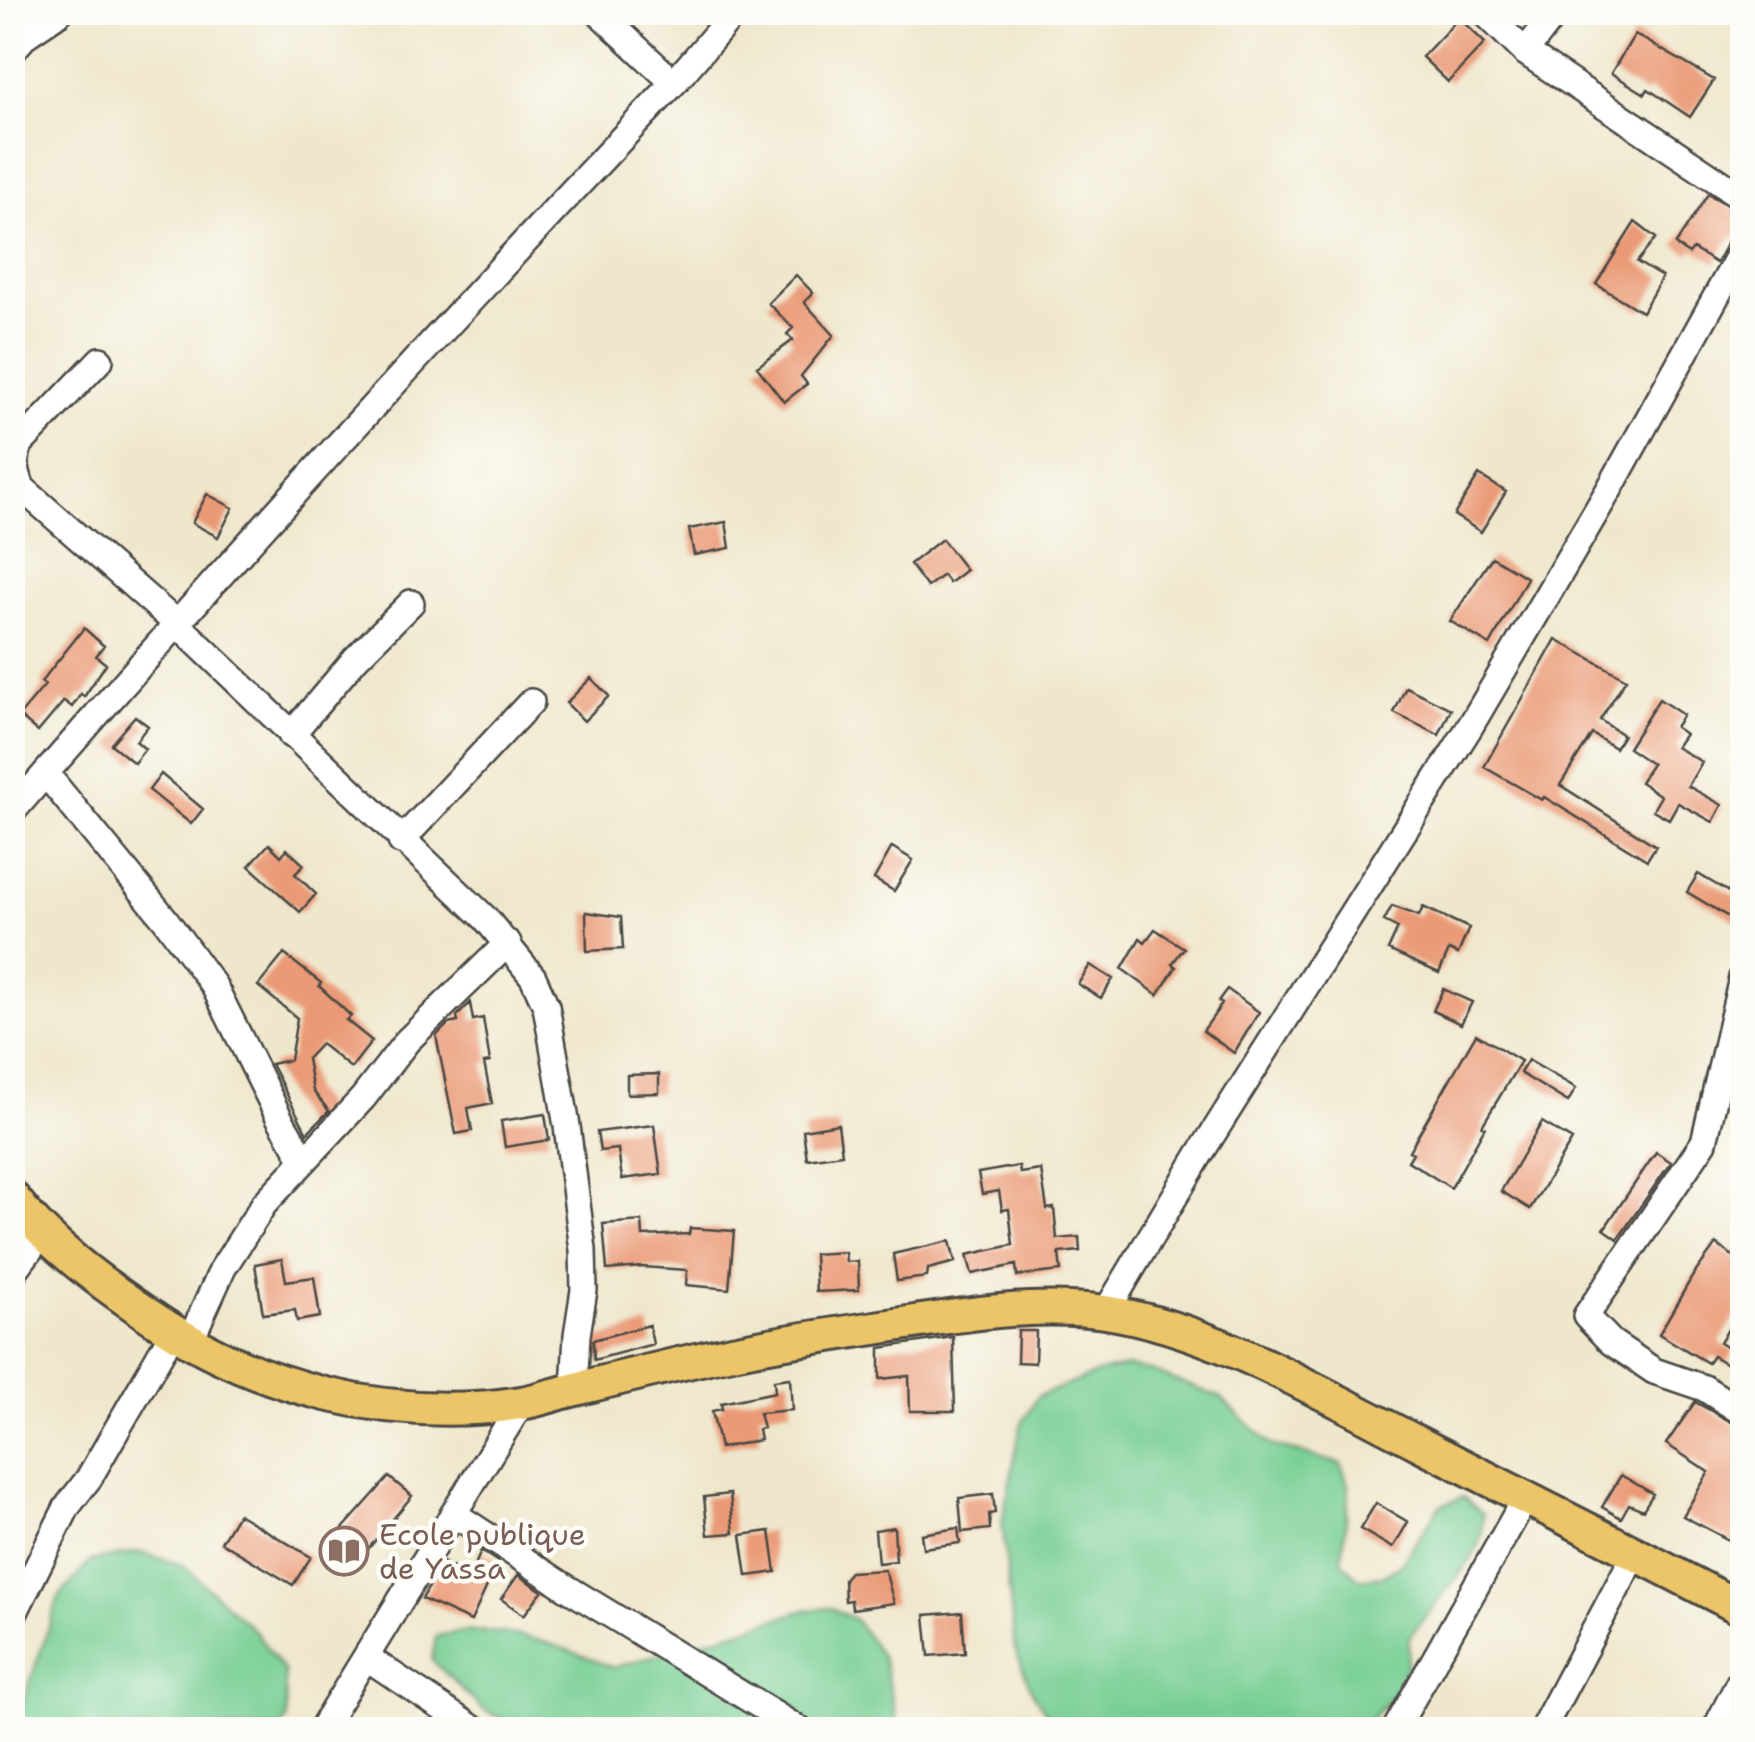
<svg xmlns="http://www.w3.org/2000/svg" width="1755" height="1742" font-family="'Shantell Sans',sans-serif">
<style>
.green{fill:#76ce93;stroke:#507c5f;stroke-width:2.5}
.building{fill:#ea9a76}
.lines{fill:none;stroke-linecap:round;stroke-linejoin:round}
.minor-casing{stroke:#484743;stroke-width:30}
.major-casing{stroke:#484743;stroke-width:38}
.minor{stroke:#fff;stroke-width:25}
.major{stroke:#edc569;stroke-width:32}
.labels{text-anchor:middle;dominant-baseline:central;stroke-width:9;stroke-linejoin:round;paint-order:stroke}
.education-label{font-size:30px;fill:#785e54;stroke:#fdfcf7;text-anchor:start}
</style>
<rect width="100%" height="100%" fill="#fdfcf7"/>
<filter id="ink" filterUnits="userSpaceOnUse"><feTurbulence type="fractalNoise" baseFrequency=".01" numOctaves="2"/><feDisplacementMap in="SourceGraphic" scale="20" xChannelSelector="R" yChannelSelector="G"/><feConvolveMatrix kernelMatrix="1 2 1 2 8 2 1 2 1" color-interpolation-filters="sRGB"/></filter>
<filter id="wash" filterUnits="userSpaceOnUse"><feTurbulence type="fractalNoise" baseFrequency=".0048" numOctaves="4" result="noise"/><feDisplacementMap in="SourceGraphic" scale="40" xChannelSelector="R" yChannelSelector="G"/><feGaussianBlur stdDeviation="2.25" result="paint"/><feColorMatrix in="noise" values="0 0 0 0 0 0 0 0 0 0 0 0 0 0 0 0 0 1.4 0 .05"/><feComposite in="paint" operator="in"/></filter>
<g filter="url(#wash)">
<rect width="100%" height="100%" fill="#efe7cc"/>
<!-- green -->
<path class="green" d="M1128,1367L1151,1371L1220,1397L1271,1445L1341,1464L1349,1488L1342,1561L1359,1579L1383,1576L1402,1563L1441,1505L1463,1497L1483,1514L1481,1538L1471,1560L1409,1637C1410,1686 1391,1695 1362,1729H1058L1033,1694L1015,1649L1002,1522L1021,1425L1038,1396L1104,1371Z
M138,1552L183,1565L255,1631L284,1672L287,1720L280,1729H14L59,1597L91,1561Z
M831,1608L854,1619L882,1657L899,1729H523L482,1709L432,1660L436,1636C500,1622 555,1643 613,1668L805,1610Z"/>
<g id="blocks">
<!-- building -->
<path class="building" d="M1459,18L1485,43L1448,82L1422,57Z
M1635,34L1714,80L1690,117L1648,89L1645,94L1611,73Z
M1708,194L1742,213V234L1728,241L1716,263L1693,249L1689,254L1675,245Z
M1635,222L1656,238L1637,262L1662,277L1642,312L1596,284Z
M796,275L813,293L804,302L834,335L801,376L807,384L784,402L757,367L793,340L787,334L793,328L768,303Z
M1479,475L1506,492L1481,532L1454,515Z
M207,494L233,508L218,537L192,523Z
M726,522L730,548L694,555L689,529Z
M942,539L966,570L949,583L943,575L927,587L910,564Z
M1492,557L1527,578L1490,645L1450,621Z
M84,628L104,646L96,656L106,664L84,697L81,694L72,707L64,701L38,732L19,716L45,685L41,682Z
M1556,639L1626,679L1600,720L1623,735L1615,748L1592,734L1560,785L1656,846L1647,860L1544,797L1542,800L1484,767Z
M591,678L609,696L584,721L566,703Z
M1406,687L1451,709L1439,735L1394,713Z
M1659,699L1683,715L1675,727L1685,734L1676,747L1702,762L1688,786L1722,805L1713,822L1678,803L1669,819L1653,810L1661,796L1640,782L1652,764L1628,748Z
M135,716L148,726L136,741L145,749L134,763L111,744Z
M161,774L203,809L191,824L149,790Z
M269,844L281,856L287,849L304,865L295,874L316,894L300,912L249,866Z
M892,847L913,860L894,891L874,879Z
M1698,874L1742,900V925L1687,892Z
M1392,906L1419,916L1423,907L1469,928L1458,954L1449,950L1439,973L1388,950L1398,928L1384,921Z
M586,912L621,917L623,949L587,951Z
M1155,929L1184,948L1172,964L1176,967L1158,995L1122,969L1140,938L1145,942Z
M284,954L321,983L319,986L351,1016L346,1020L372,1041L351,1068L321,1044L307,1059L313,1091L329,1111L307,1133L271,1064L290,1060L297,1018L258,986Z
M1090,965L1113,979L1101,998L1078,984Z
M1227,989L1259,1012L1234,1053L1203,1031L1222,1004L1218,1001Z
M1443,989L1472,1002L1461,1024L1433,1011Z
M470,1003L473,1020L483,1018L490,1062L484,1063L492,1103L468,1108L472,1131L456,1134L436,1036L448,1024L458,1022L457,1016Z
M1476,1034L1521,1061L1482,1126L1485,1127L1451,1188L1408,1161L1413,1153L1409,1151Z
M1528,1060L1576,1088L1568,1102L1520,1073Z
M659,1074V1093L627,1094V1075Z
M545,1114L549,1140L505,1147L501,1121Z
M1542,1122L1572,1140L1530,1209L1501,1191Z
M838,1124L842,1154L807,1159L803,1130Z
M654,1125L661,1174L622,1179L618,1149L600,1151L597,1132Z
M1656,1152L1671,1162L1618,1239L1604,1229Z
M1019,1166L1020,1173L1041,1170L1047,1209L1054,1208L1057,1239L1079,1237L1080,1251L1059,1253L1061,1271L1017,1276L1016,1265L972,1274L967,1255L1013,1245L1009,1209L1002,1210L999,1191L982,1194L978,1173Z
M642,1221L643,1236L689,1234L690,1228L734,1231L729,1289L686,1285L687,1270L642,1267L607,1270L603,1224Z
M950,1241L955,1262L928,1269L927,1277L897,1281L893,1254Z
M1716,1244L1742,1263V1305L1720,1343L1734,1351L1727,1364L1713,1356L1708,1363L1659,1334L1692,1277Z
M845,1252L846,1262L858,1261L859,1290L816,1292L814,1254Z
M282,1259L286,1281L314,1277L320,1317L297,1321L295,1310L263,1314L255,1264Z
M649,1325L653,1344L594,1360L593,1340Z
M1018,1331H1036L1035,1363L1017,1362Z
M953,1337L955,1411H910L909,1376L880,1379V1348Z
M790,1378L792,1410L759,1413L763,1428L758,1429L760,1440L720,1448L712,1411L722,1409L721,1403L775,1392L774,1380Z
M1695,1402L1742,1428V1547L1683,1516L1709,1472L1666,1444Z
M1621,1475L1653,1494L1643,1510L1629,1504L1621,1518L1602,1507Z
M389,1477L412,1496L364,1554L339,1533Z
M730,1494L734,1533L708,1535L704,1497Z
M993,1494L995,1513L989,1514L990,1529L962,1532L959,1498Z
M1376,1503L1408,1522L1393,1548L1360,1529Z
M238,1514L311,1557L293,1585L221,1542Z
M894,1527L896,1561L878,1563L875,1530Z
M958,1528L960,1543L923,1548L921,1534Z
M770,1531L776,1572L747,1576L741,1535Z
M481,1551L498,1562L471,1621L422,1599L443,1562L470,1577Z
M885,1570L894,1603L852,1609L851,1600L845,1601L844,1579L850,1572Z
M518,1575L542,1591L524,1615L501,1599Z
M962,1612L965,1653L929,1656L925,1615Z"/>
</g>
</g>
<g filter="url(#ink)">
<use href="#blocks" fill-opacity="0" stroke="#484743" stroke-width="2.5"/>
<g class="lines">
<!-- minor casing -->
<g class="minor-casing">
<path id="minor" d="M598,12L674,83L735,12
M1484,12L1525,52L1742,197
M12,51L26,35L60,12
M1525,52L1556,12
M100,360L20,444C13,460 16,472 22,488L176,623L486,919L533,977L546,1006L567,1126L583,1250L584,1290L577,1335L574,1389
M291,735L356,658L411,603
M46,774L165,919L214,986L280,1119L304,1160
M12,812C227,563 448,322 674,83
M401,841L531,702
M1742,978L1704,1142L1586,1316L1611,1342L1654,1371L1704,1388L1742,1412
M12,1274L43,1232
M1106,1312L1200,1154L1471,725L1610,488L1742,250
M189,1343L223,1268L264,1204L363,1098L407,1041L508,943
M454,1514L567,1588L800,1730
M12,1618L67,1507L89,1478L173,1332
M366,1657L475,1730
M321,1730L522,1402
M1395,1730L1527,1495
M1542,1730L1636,1552
M1715,1730L1742,1677"/>
</g>
<!-- major casing -->
<g class="major-casing">
<path id="major" d="M12,1197C49,1245 97,1280 147,1314C255,1389 391,1423 521,1403C540,1400 558,1393 576,1389C628,1376 680,1363 732,1352C790,1340 849,1332 908,1323C973,1313 1039,1303 1105,1312C1212,1328 1320,1393 1416,1442C1525,1498 1634,1552 1742,1609"/>
</g>
<!-- minor -->
<use href="#minor" class="minor"/>
<!-- major -->
<use href="#major" class="major"/>
</g>
</g>
<!-- icons -->
<defs>
<g id="library-ring" transform="scale(2.5)"><circle r="9.5" fill="#fdfcf7" stroke="#8d6e63" stroke-width="1.5"/><path d="M-6-4Q-3-5.5-.7-3.5V5Q-3 3-6 4ZM6-4Q3-5.5 .7-3.5V5Q3 3 6 4Z" fill="#8d6e63"/></g>
</defs>
<g fill-rule="evenodd">
<use href="#library-ring" x="344" y="1551"/>
</g>
<g class="labels">
<!-- education labels -->
<g class="education-label">
<text x="379" y="1534">Ecole publique<tspan x="379" dy="34">de Yassa</tspan></text>
</g>
</g>
<!-- margin -->
<rect width="1755" height="1742" fill="none" stroke="#fdfcf7" stroke-width="50"/>
</svg>
